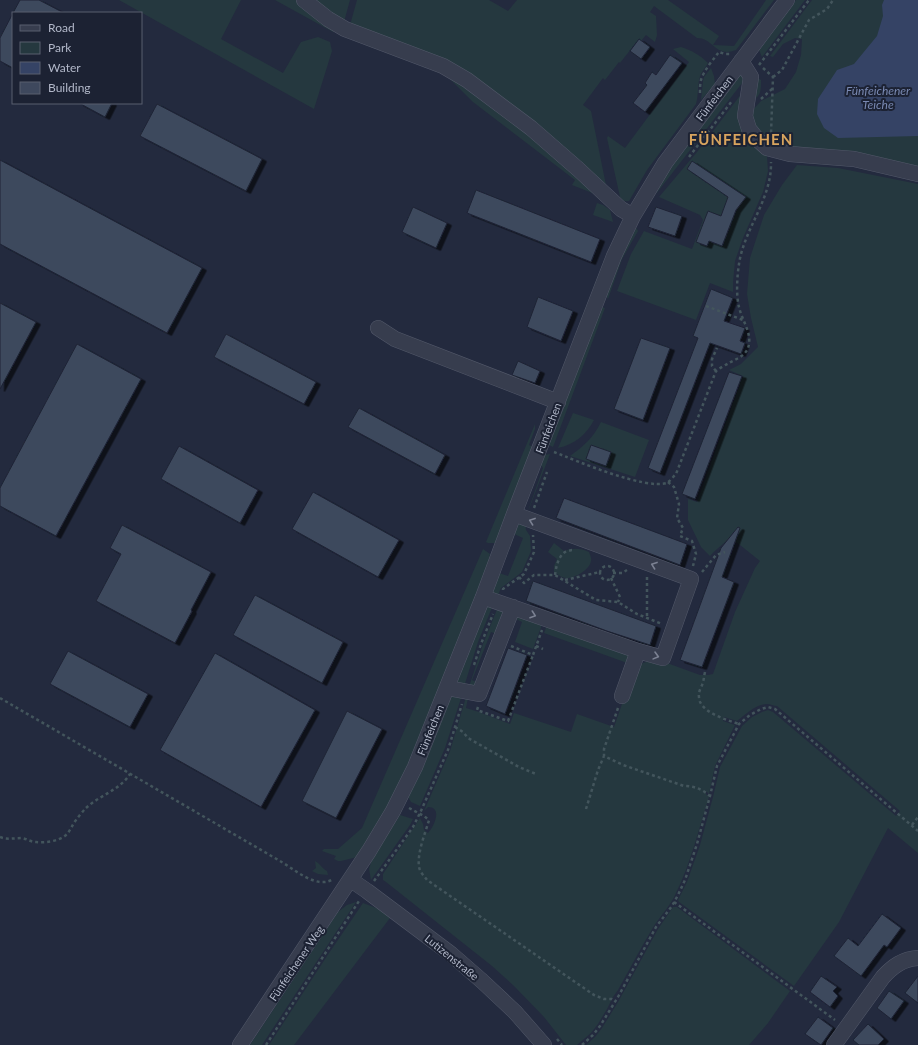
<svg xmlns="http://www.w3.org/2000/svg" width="918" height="1045" font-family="Lato,sans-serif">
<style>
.green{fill:#25383f}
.water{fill:#354365}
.building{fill:#3e485d;stroke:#1e2435;filter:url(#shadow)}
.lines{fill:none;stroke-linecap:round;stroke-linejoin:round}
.minor-casing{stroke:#525869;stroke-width:16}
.path{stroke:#43555c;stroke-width:2.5;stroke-dasharray:3 3;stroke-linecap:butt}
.minor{stroke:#373d4e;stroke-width:15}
.oneway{stroke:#7b8192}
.labels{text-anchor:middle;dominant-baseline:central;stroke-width:4;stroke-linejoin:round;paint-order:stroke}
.street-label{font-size:11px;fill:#b2b8c9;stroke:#1c2233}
.water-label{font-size:12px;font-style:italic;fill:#7989b2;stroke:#1c2233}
.district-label{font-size:15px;font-weight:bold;letter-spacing:1px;fill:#d8a45e;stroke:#1c2233}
</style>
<defs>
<filter id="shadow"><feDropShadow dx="4.5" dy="2.5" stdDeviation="0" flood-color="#0009"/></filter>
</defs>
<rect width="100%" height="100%" fill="#232a3e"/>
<!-- green -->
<path class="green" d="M119,0H241L221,39L283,73L301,42L318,37L330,42L332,51L314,109Z
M275,0H297L335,28L333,32Z
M310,0H350L344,22Z
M357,0H489L508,11L517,0H668L719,36L713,45L734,46L766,0H774L736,50C715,58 714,38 697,38L654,6L650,12L656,16L657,35L655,42L646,35L641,41L639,39L620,63L619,62L605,80L603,78L583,105L591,111L607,190L532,121L350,25Z
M796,0H805L762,57L759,50Z
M812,0H896L918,108V168L792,151L758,136L749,114L761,101L785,89L796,72L801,55L802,39L795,38L783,44L773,57L770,56Z
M681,47C691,50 700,55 708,63C706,67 703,70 701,74C697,83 699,94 696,104L647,170L629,201C625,202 623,201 620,197L607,138L608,136L625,148L689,62L673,49Z
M711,68L714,76L715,84L701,100L703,81L704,77Z
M442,71L550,151L600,196L572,185L575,180L473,102Z
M737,74H741L746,78L656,194L669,167Z
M756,77L761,80C761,93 761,95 750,103Z
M742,93L767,157L768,171L763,192L743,238L735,261L733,282V292L710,283L696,320L617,291L631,254L644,231L692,249L703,220L700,215L659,197L697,152Z
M797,165L838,168L918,184V853L888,828L839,922L794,986L679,902L678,900L687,882L700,845L713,797L720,767L742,726L752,717L762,712L768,710L773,712L896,816L900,811L777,706C774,706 770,704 767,704C756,704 745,715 737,721L724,717L723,721L735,725L715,766L709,794L706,791V794L709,797C699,828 691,863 676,893C671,905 661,915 654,926C641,947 630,969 618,990L613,997L607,1009L598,1024L591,1033L577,1045H566L544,1017L514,986L492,966L386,882L383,880V874L420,818L423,824L424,830L428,833C434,827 443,807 428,807L424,811L450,751L466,697L468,698L466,708L479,712L510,724L514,713L571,732L577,714L614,727L633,672L643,663L656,659L700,675H708L713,674L735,612L755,568L760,561L730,537C724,544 716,549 710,556L701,547L688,520V499L697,502L743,376L729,370L741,364L758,347L751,318L747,294L750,258L764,215L782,185Z
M597,203L603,205L610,210L613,222L593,215Z
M635,226L638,231L622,259L608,299L606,295L619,259Z
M601,307L605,308L553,447L549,445V444Z
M573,413L594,420C587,434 574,445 558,448Z
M601,422L649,440L635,477L570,456C584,446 593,438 601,422Z
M535,424V429L529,445L533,447L495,543H488L486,542Z
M550,454L529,509L528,511L543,468L541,465L545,455Z
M522,522H525L526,530L530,536L531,551L522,572L501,588L497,598L492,593L499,573L508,576L523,538L514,534L519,524Z
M554,543L564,551C573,548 580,548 589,552C590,555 592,558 591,561C590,570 573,579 566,578C562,578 557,574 554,572V566L557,559L548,552Z
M483,549L490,554L489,557L491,559L409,764L388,809L357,857L341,861H338L334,859L336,856L322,851L324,849H338L362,828Z
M493,605L478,642L463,690L455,684L485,608Z
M498,607L504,611L500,635L491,632L472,680L476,682L473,688L468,690L483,644Z
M518,614L543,622L533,649L515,642L522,622L514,618Z
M547,625L629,655L630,664L544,633Z
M457,695H462L445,748L420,806L411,802L408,797L422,770L450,698Z
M400,815L413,819L410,825L371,880L369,869L372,859Z
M315,861C321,864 321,868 327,871L328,875L318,874L312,871L316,868Z
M356,902L262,1045H250L338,912L347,905Z
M363,903L379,909L390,918L294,1045H269L327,956Z
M673,907H677L790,991L768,1023L749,1045H586L595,1037L602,1028L618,1002L658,929Z"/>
<!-- water -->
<path class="water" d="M884,0H918V136L838,138L824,128L817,114L818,99L837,70L854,64L877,36L883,16L882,5Z"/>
<!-- building -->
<path class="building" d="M20,0H39L64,13H13Z
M13,13V68L0,61V38Z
M639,39L650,47L641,59L630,51Z
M670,55L682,63L645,112L633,103L647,85L645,83L652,72L656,75Z
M79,103H112L105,117Z
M157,104L262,159L246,191L140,136Z
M0,160L202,268L167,333L0,244Z
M692,161L746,197L736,210L722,246L709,241L707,246L696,242L708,211L721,216L728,197L687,169Z
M476,190L600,239L591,262L467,213Z
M413,207L447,223L436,248L402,232Z
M656,207L682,216L675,236L648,227Z
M711,289L733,298L724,321L745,328L740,341L745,343L741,354L710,343L660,473L648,468L698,338L693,336Z
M538,297L573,311L561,341L527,327Z
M0,303L36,322L0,389Z
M226,334L316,382L304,404L214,357Z
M641,338L670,348L643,420L614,409Z
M77,344L141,379L56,536L0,506V488Z
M518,361L540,371L535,383L512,375Z
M729,372L742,376L695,499L682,494Z
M359,408L445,455L435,474L348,427Z
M591,445L611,452L606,466L586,459Z
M179,446L258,490L240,523L161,479Z
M313,492L399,540L378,577L292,529Z
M564,498L687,544L680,565L556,518Z
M122,525L211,572L191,610L192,611L175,643L96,601L121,554L110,548Z
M738,527L740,528L722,577L734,582L702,667L680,660L721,548Z
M533,581L656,626L650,645L607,631L526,601Z
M255,595L343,642L322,683L233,635Z
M508,648L527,655L505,714L486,706Z
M68,651L148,694L130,727L50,684Z
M215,653L315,710L261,807L160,750Z
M347,711L382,729L336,818L302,801Z
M882,914L901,928L887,947L884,945L861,976L834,956L848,938L858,946Z
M821,976L837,987L833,991L838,996L830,1007L810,992Z
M918,976V1003L905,993Z
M889,991L904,1001L891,1019L877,1008Z
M818,1017L833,1028L821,1045L805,1034Z
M868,1024L884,1039L878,1045H859L853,1040Z"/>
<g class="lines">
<!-- minor casing -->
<g class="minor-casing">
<path id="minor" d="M304,0L328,19L345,29L443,66L467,80L531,128L578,169L621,209L633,216
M741,61L751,77L745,116L749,129L757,139L767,148L790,154L854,159L918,174
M378,328L395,339L558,402
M483,597L638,651L663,658L691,579L514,514
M447,687L453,689L479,694L513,607
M622,696L638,651
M351,880L367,891L451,954L482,981L515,1012L544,1045
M240,1045L369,851L393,811L415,767L483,597L514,514L614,256L633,216L665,163L787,0
M834,1045L883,977C893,966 903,959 918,958"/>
</g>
<!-- path -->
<path class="path" d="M759,65L809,0
M763,68L773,77L771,134
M773,77L782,70L809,20L827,9L833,0
M700,93C700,88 700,84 701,80C704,70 713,60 719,52L725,54H730
M761,99L772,89
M689,157L732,101
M706,306L743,320
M716,371L712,366V359L717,348
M554,452C577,461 645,490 667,483C670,481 673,477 676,474L716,371C720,368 725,365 729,363C736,359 745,356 748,348C753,334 742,321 739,307C736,296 737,276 739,264C744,229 772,199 771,162
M668,482L674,487L679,504L677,518L683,528L680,536L692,541L696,554L693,566
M534,508L547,472
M600 573a7 7 0 1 1 14 0a7 7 0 1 1-14 0Z
M702,572L716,555L725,552
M613,573H622L627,570
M555,575C556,567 558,557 565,552C565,552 571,550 572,550
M519,577L524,583L534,575H555L596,600L618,602L637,614L662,624
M647,577V618
M611,578L620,597L618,602
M565,580L600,572
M503,590V589L524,574L534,552L533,535
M511,646L533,655L542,630
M536,646L543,649
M474,665L481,644L493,614
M705,672C704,676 704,679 703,682C702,687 698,691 699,697C699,712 727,720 739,724
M0,698L280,861C294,869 317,890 333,879
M478,707L477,710L508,721L533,655
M618,708L604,749V756L623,765L684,786C694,786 702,789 710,796
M455,727L463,732L468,738L519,767L536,774
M409,808L424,816L429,820C425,834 417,853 419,867C420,872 424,876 427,880L594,995L604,999H612L616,1001
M586,809L598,770L604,756
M912,825L918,817
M0,837C7,840 14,838 22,838C27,839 31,842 36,842C46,843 59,841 66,835C71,830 72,825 76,820C79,816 83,811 86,808C100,795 120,790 130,774
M374,881L413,827L420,813L448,750L462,704
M674,902L835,1020
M557,1039L562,1045
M266,1045L359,901
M582,1045L593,1035L600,1026L618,997L656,927L672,906L678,895L685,880L697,844L710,796L717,766L739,724L750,715L761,709L768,707L775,709L918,831"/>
<!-- minor -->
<use href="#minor" class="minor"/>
</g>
<!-- one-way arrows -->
<defs><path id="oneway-chevron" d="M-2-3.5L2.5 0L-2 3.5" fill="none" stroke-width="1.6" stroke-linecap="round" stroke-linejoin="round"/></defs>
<g class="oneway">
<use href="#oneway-chevron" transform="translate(532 521) rotate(-160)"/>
<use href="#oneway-chevron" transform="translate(654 565) rotate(-160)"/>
<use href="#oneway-chevron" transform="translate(533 615) rotate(19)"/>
<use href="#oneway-chevron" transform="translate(656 656) rotate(15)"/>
</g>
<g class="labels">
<!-- street labels -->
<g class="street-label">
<text transform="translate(714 98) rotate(-53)">Fünfeichen</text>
<text transform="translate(548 428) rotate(-69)">Fünfeichen</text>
<text transform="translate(430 730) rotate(-68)">Fünfeichen</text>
<text transform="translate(452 957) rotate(39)">Lutizenstraße</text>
<text transform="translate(296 963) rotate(-56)">Fünfeichener Weg</text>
</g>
<!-- water labels -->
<g class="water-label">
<text x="878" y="90">Fünfeichener<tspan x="878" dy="14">Teiche</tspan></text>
</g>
<!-- district labels -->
<g class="district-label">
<text x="741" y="139">FÜNFEICHEN</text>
</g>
</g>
<!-- legend -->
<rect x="12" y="12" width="130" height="92" fill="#1c2233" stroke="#585e6f"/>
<rect x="20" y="25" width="20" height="6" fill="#373d4e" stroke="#585e6f"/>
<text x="48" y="32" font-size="12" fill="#b2b8c9">Road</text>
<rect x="20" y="42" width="20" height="12" fill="#25383f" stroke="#585e6f"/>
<text x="48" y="52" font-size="12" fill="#b2b8c9">Park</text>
<rect x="20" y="62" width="20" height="12" fill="#354365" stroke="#585e6f"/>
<text x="48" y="72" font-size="12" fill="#b2b8c9">Water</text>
<rect x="20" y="82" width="20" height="12" fill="#3e485d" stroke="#585e6f"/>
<text x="48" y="92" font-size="12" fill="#b2b8c9">Building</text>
</svg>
